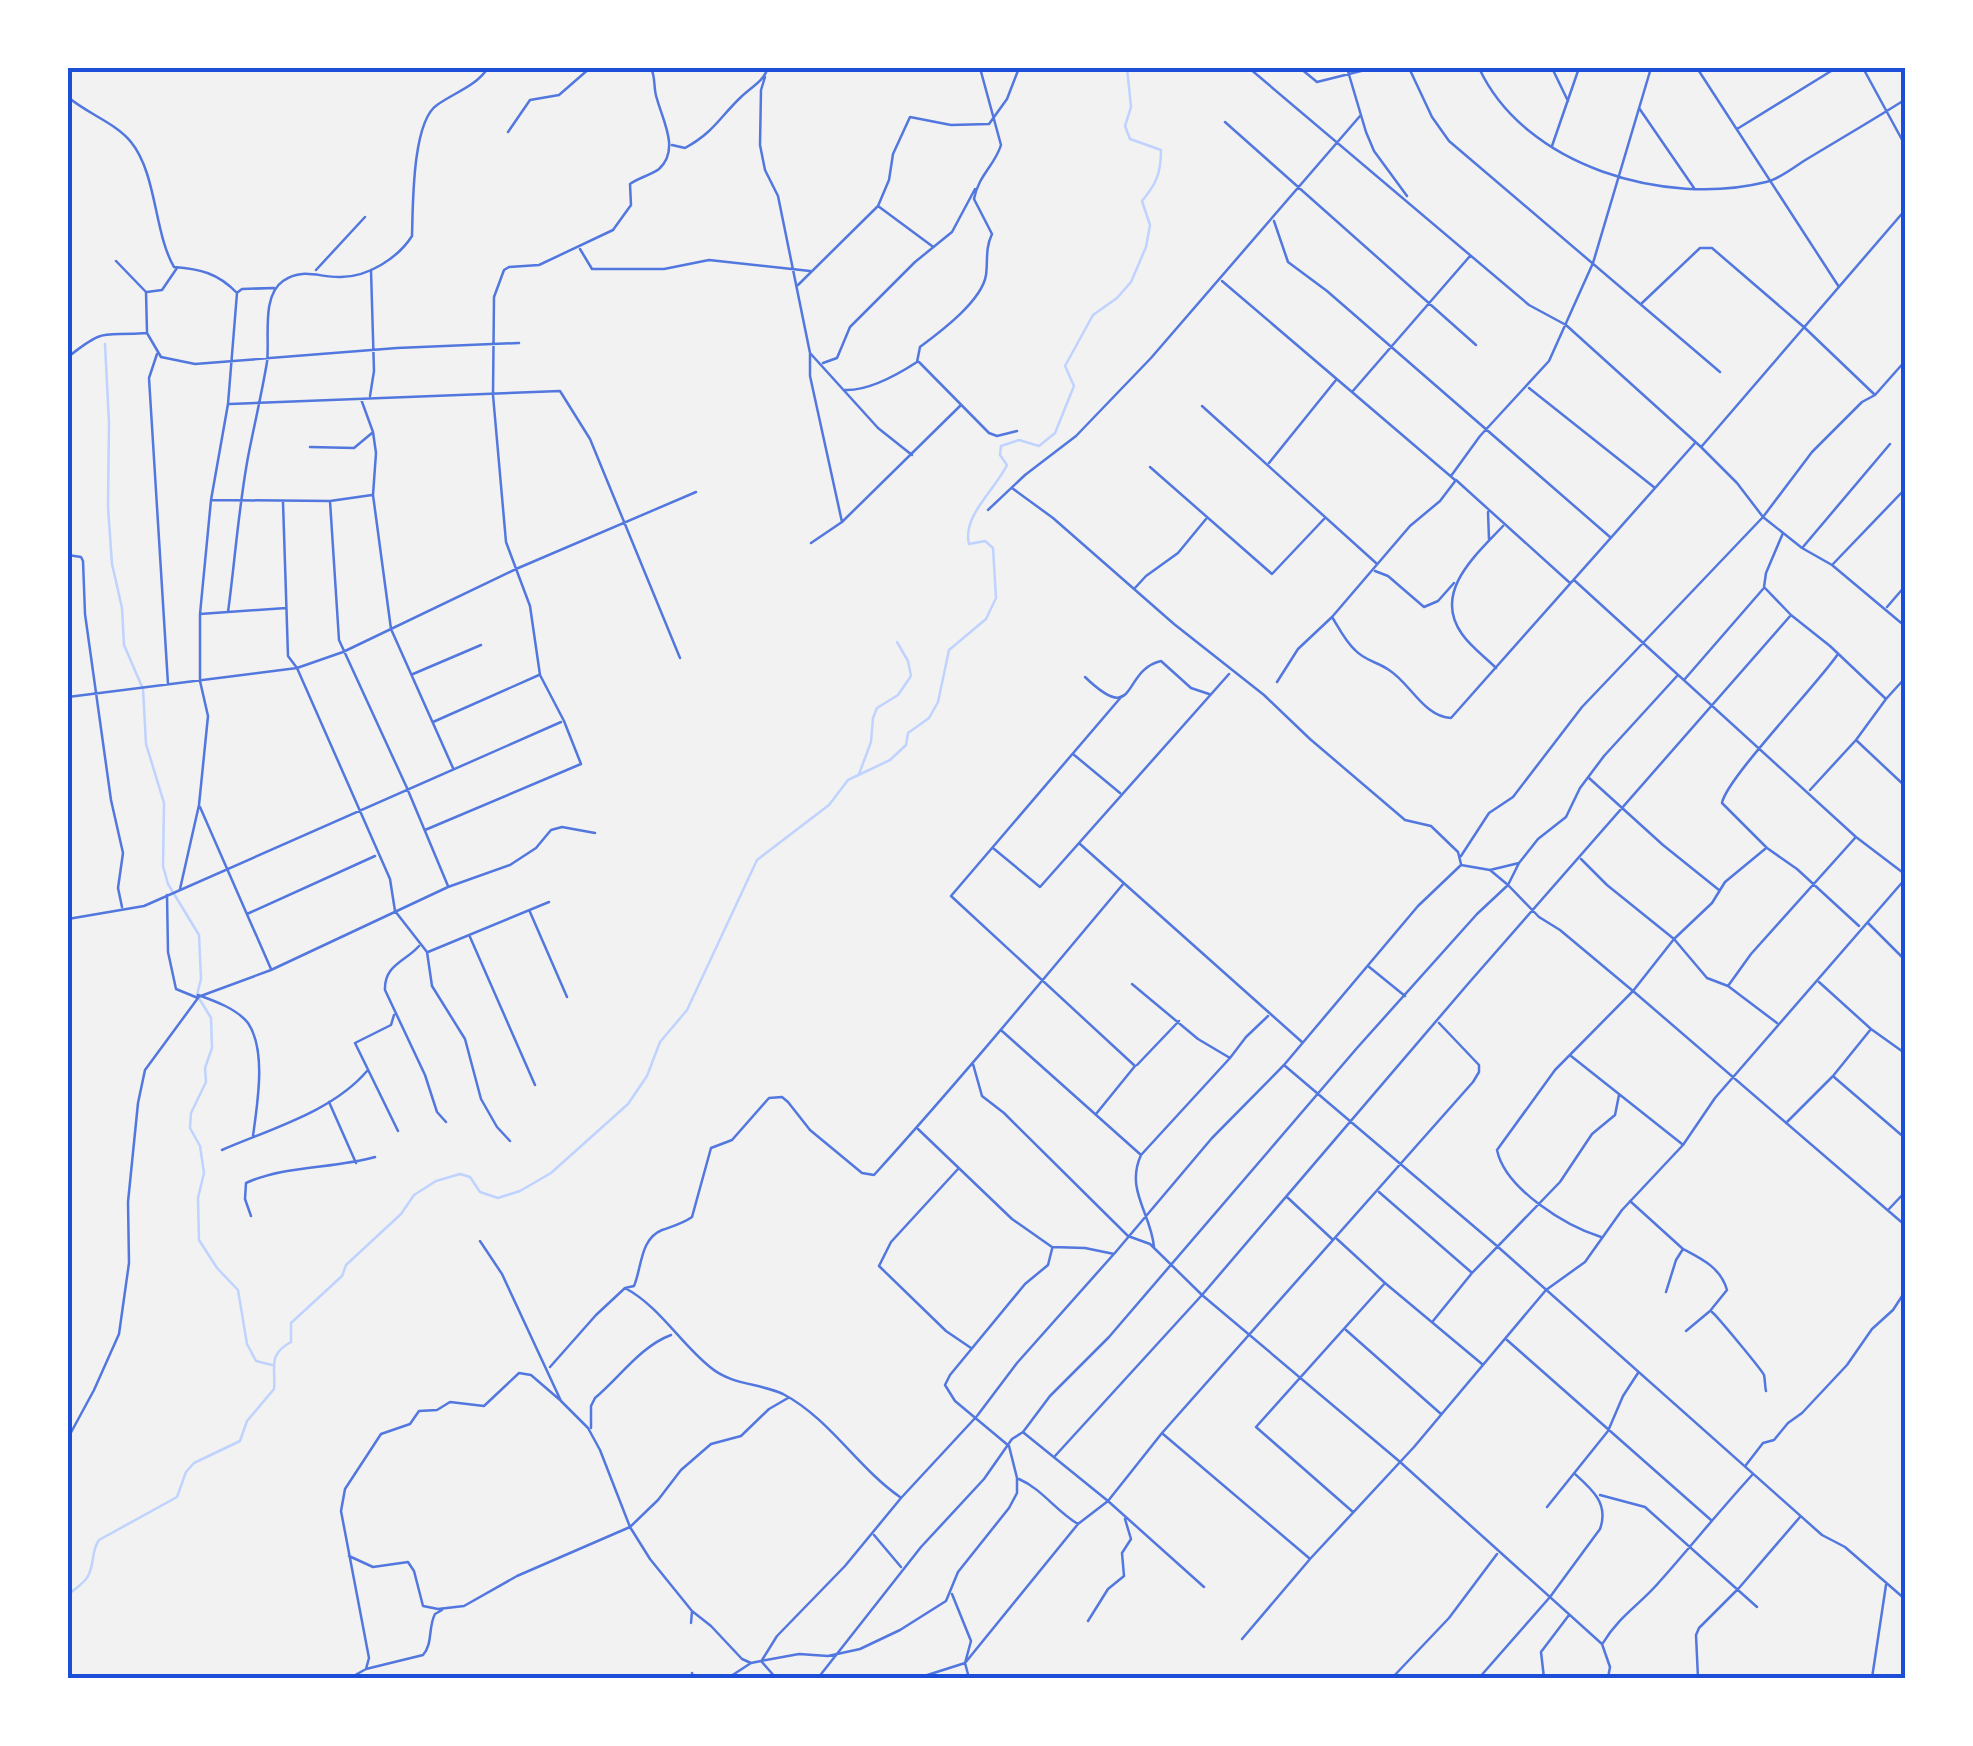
<svg xmlns="http://www.w3.org/2000/svg" width="1973" height="1746" font-family="'DejaVu Sans',sans-serif">
<style>
.lines{fill:none;stroke-linecap:round;stroke-linejoin:round}
.stream{stroke:#bfd3fe;stroke-width:2.5}
.minor{stroke:#5277de;stroke-width:2.5}
.neatline{fill:none;stroke:#1d4ed8;stroke-width:4}
</style>
<rect width="100%" height="100%" fill="#f2f2f2"/>
<g class="lines">
<!-- stream -->
<path class="stream" d="M105,344L109,423L108,507L112,564L122,608L124,645L143,689L146,744L164,803L163,866L168,884L199,935L201,979L197,995L211,1018L212,1048L205,1068L206,1082L191,1113L190,1128L200,1146L204,1173L198,1198L199,1240L217,1268L238,1290L247,1344L256,1361L272,1365
M859,774L871,742L873,718L877,708L898,695L911,676L908,661L897,642
M68,1595C75,1588 84,1584 88,1576C95,1563 91,1551 99,1540L177,1497L186,1472L194,1463L240,1441L247,1421L274,1389C276,1367 267,1355 291,1342V1323L342,1276L346,1265L401,1214L414,1195L436,1181L460,1174L470,1177L480,1192L498,1198L520,1191L551,1173L628,1104L647,1076L660,1042L687,1010L757,860L829,805L848,780L890,760L906,745L908,733L929,718L938,702L949,650L986,619L996,598L993,548L985,541L969,544C962,516 995,490 1007,465L1000,455L1001,446L1019,440L1039,446L1055,433L1074,386L1065,366L1093,315L1117,298L1131,282L1146,247L1150,225L1142,201C1156,184 1161,174 1161,150L1130,139L1125,126L1131,107L1127,68"/>
<!-- minor -->
<path class="minor" d="M1249,68L1529,305L1566,325L1701,447L1737,483L1763,517L1802,548L1832,565L1906,627
M1300,68L1317,82L1373,68
M1347,68L1366,132L1374,151L1407,196
M1409,68L1432,117L1449,141L1720,372
M1479,68C1525,167 1666,207 1766,182C1780,179 1794,167 1807,159C1840,139 1873,120 1906,99
M1552,68L1568,101
M1697,68L1839,287
M1863,68L1906,147
M765,77L761,90L760,145L765,170L778,196L810,353L878,428L912,455
M68,97C86,113 116,123 131,142C157,174 154,233 174,267C200,269 218,273 237,293L228,404L211,500L200,614V681L208,716L199,805L180,889
M1639,108L1694,188
M1225,122L1476,345
M1737,129L1836,68
M508,132L530,100L559,95L590,68
M672,145L685,148C714,132 719,118 741,97C751,87 763,82 768,68
M1552,146L1579,68
M878,206L932,246
M1274,221L1288,262L1327,291L1610,537
M580,249L592,269H664L709,260L810,271
M116,261L146,292L147,332
M316,270L365,217
M1222,281L1455,480
M798,285L878,206L889,180L893,154L910,117L951,125L989,124L1007,99L1019,68
M147,292L162,290L177,268
M238,292L242,289L274,288
M1642,303L1700,248H1712L1805,328L1874,394
M157,354L149,378L168,684
M810,354V376L842,522
M68,357C107,326 101,337 147,333L161,357L195,364L397,348L519,343
M919,362L989,433L997,436L1017,431
M823,363L837,358L850,327L915,262L952,232L975,189
M1529,388L1655,488
M845,390C869,391 897,375 917,362L920,347C940,332 982,301 986,275C988,260 985,249 992,234L974,199C978,176 995,165 1001,145L980,68
M1352,392L1470,256
M370,396L374,371L371,270
M361,399L373,432L376,453L373,495L391,629L453,768
M230,404L560,391L590,439L680,658
M1202,406L1376,563
M1702,446L1906,209
M310,447L354,448L372,433
M1269,463L1336,380
M1150,467L1272,574L1324,519
M1451,476L1480,436L1549,361L1593,263L1651,68
M1012,488L1053,518L1174,624L1264,695L1310,739L1405,820L1431,826L1458,852L1461,864
M211,500L330,501L372,495
M330,501L339,640L407,788L448,886
M283,502L288,656L297,668L390,879L395,911L427,952L432,986L465,1039L481,1099L497,1127L510,1141
M988,510L1025,475L1076,436L1151,358L1360,116
M1488,512L1489,539
M1783,533L1766,573L1764,587L1791,615L1830,646L1886,699
M811,543L842,522L960,406
M1803,547L1890,444
M68,555L81,557L83,561L85,614L111,800L123,853L118,888L122,907
M1833,564L1906,488
M1375,571L1388,576L1424,607L1438,601L1454,583
M1574,580L1856,837L1906,875
M1134,589L1146,576L1178,553L1206,519
M1887,607L1906,585
M228,612C235,561 239,502 249,452C255,422 262,392 267,362C270,339 261,296 283,281C303,267 320,278 341,277C368,277 398,258 412,236C413,206 412,122 437,105C455,92 475,87 488,68
M200,614L286,608
M1332,617C1339,628 1345,641 1355,650C1365,661 1378,662 1389,670C1410,683 1424,717 1451,718L1695,443
M1838,654C1817,685 1726,779 1722,803L1767,848L1797,869L1859,926
M1496,668C1485,657 1471,647 1462,634C1432,592 1476,555 1503,526
M413,674L481,645
M1085,677C1138,728 1121,670 1161,661L1191,688L1209,694
M1684,680L1763,589
M1277,682L1298,649L1332,617L1410,526L1440,501L1456,480L1570,583
M68,697L297,668L343,652L516,569L696,492
M433,722L539,675
M1856,740L1906,787
M1073,754L1120,793
M1589,778L1663,845L1719,890
M1810,790L1856,740L1886,699L1906,677
M200,807L271,969
M425,830L581,764L564,721L540,675L530,606L506,542L493,395L494,297L504,270L509,267L539,265L613,230L631,205L630,184C638,178 651,175 659,169C680,150 663,121 657,99C653,88 656,78 651,68
M1080,844L1302,1042
M993,848L1040,887L1229,674
M1461,856L1489,813L1513,797L1582,707L1763,517L1812,452L1862,402L1875,395L1906,360
M1581,859L1607,885L1674,939L1712,903L1725,882L1765,849
M1461,865L1490,870L1508,885L1539,917L1560,930L1633,991L1906,1226
M1490,870L1519,863L1538,839L1566,817L1580,788L1604,756L1677,676
M530,912L567,997
M247,914L375,856
M68,919L144,906L561,722
M1868,923L1906,961
M470,937L535,1085
M419,946C405,962 384,965 385,990L425,1075L437,1112L446,1122
M428,952L549,902
M1368,966L1405,996
M1819,982L1871,1029L1906,1054
M1132,984L1198,1039L1230,1058L1246,1037L1268,1016
M198,995C215,1001 237,1009 248,1023C267,1051 257,1105 253,1136
M198,997L271,970L448,887L510,865L536,848L551,830L562,827L595,833
M394,1015L391,1025L355,1043L398,1131
M1777,1023L1728,986L1751,954L1855,838
M1002,1031L1141,1155
M1571,1056L1682,1144
M973,1064L982,1096L1004,1113L1128,1236L1150,1244L1202,1295L1399,1461L1602,1644L1610,1667L1608,1678
M1137,1065L1179,1021
M1284,1065L1497,1246L1822,1535L1845,1547L1906,1600
M1834,1077L1906,1139
M329,1102L356,1163
M1096,1114L1135,1066L951,896L1122,696
M1786,1123L1833,1076L1871,1029
M918,1129L1012,1219L1052,1247L1085,1248L1114,1254L1212,1138L1284,1065L1418,906L1461,865
M222,1150C270,1129 332,1112 367,1071
M958,1169L891,1242L879,1266L946,1331L971,1348
M1379,1192L1471,1272
M1287,1197L1332,1239
M1630,1201L1683,1249L1676,1260L1666,1292
M1889,1209L1906,1191
M251,1216L245,1199L246,1183C285,1165 333,1169 375,1157
M1601,1237C1566,1226 1505,1189 1497,1150L1555,1070L1633,991L1674,939L1707,978L1728,986
M1337,1239L1385,1283L1482,1364
M480,1241L502,1274L561,1401L588,1428L600,1450L630,1527L650,1559L692,1611L711,1626L742,1659L751,1663L761,1661L776,1678
M1154,1247C1151,1213 1125,1190 1141,1155L1230,1058
M1683,1249C1702,1259 1721,1268 1727,1290L1710,1311L1686,1331
M625,1288L634,1286C642,1267 640,1239 662,1230C673,1226 682,1224 692,1217L711,1148L732,1140L769,1098L782,1097L788,1102L810,1130L862,1173L874,1175C960,1080 1042,981 1124,883
M1712,1312C1717,1316 1761,1369 1764,1375C1765,1379 1765,1387 1766,1391
M1433,1321L1472,1273L1560,1182L1592,1134L1615,1115L1619,1095
M1346,1330L1441,1414
M1507,1340L1711,1520
M550,1367L596,1315L625,1288C659,1306 681,1344 710,1367C731,1385 759,1383 783,1394C829,1418 858,1468 900,1497
M591,1428V1406L595,1398C620,1377 641,1346 671,1335
M1024,1433L1108,1501L1204,1587
M1163,1434L1309,1558
M68,1438L94,1390L119,1334L129,1263L128,1202L138,1103L145,1070L198,998L176,989L168,952L167,895
M1055,1456L1202,1295L1467,985L1791,615
M1746,1465L1763,1443L1774,1440L1788,1423L1802,1413L1847,1365L1872,1329L1893,1310L1906,1290
M1019,1479C1042,1489 1056,1511 1078,1524
M1600,1495L1645,1507L1757,1607
M1547,1507L1608,1431L1623,1396L1638,1373
M1353,1512L1256,1427L1385,1283
M874,1535L901,1567
M349,1556L373,1567L408,1562L414,1571L423,1606L438,1609L464,1606L517,1576L630,1527L658,1500L681,1470L711,1444L741,1436L769,1409L788,1398
M952,1594L971,1641L965,1663L969,1678
M1088,1621L1108,1589L1124,1576L1122,1553L1131,1539L1125,1519
M691,1623L692,1611
M1242,1639L1310,1559L1414,1447L1546,1290L1585,1262L1622,1210L1683,1145L1715,1098L1906,878
M1603,1643C1618,1617 1642,1603 1661,1580C1692,1545 1721,1509 1753,1474
M762,1660L777,1636L845,1566L901,1498L977,1416L1017,1363L1113,1255
M761,1661L799,1654L828,1656L860,1649L900,1630L946,1601L958,1572L1009,1508L1017,1493V1478L1009,1446L955,1401L945,1385L950,1375L1025,1284L1048,1265L1052,1249
M366,1669L423,1655C433,1644 428,1627 435,1614L442,1610
M692,1673L694,1678
M350,1678L366,1669L369,1658L341,1511L345,1489L381,1434L410,1424L419,1411L437,1410L450,1402L484,1406L519,1373L531,1375L560,1400
M728,1678L751,1663
M818,1678L921,1547L984,1479L1012,1439L1023,1432L1050,1396L1109,1337L1357,1048L1477,914L1508,885L1519,863
M918,1678L965,1663L1078,1524L1108,1501L1162,1433L1473,1082L1479,1072V1065L1439,1023
M1392,1678L1449,1618L1497,1554
M1479,1678L1550,1597L1600,1529C1609,1504 1593,1490 1575,1474
M1544,1678L1541,1652L1569,1615
M1698,1678L1696,1635L1699,1628L1739,1588L1800,1517
M1872,1678L1886,1585"/>
</g>
<!-- border -->
<rect width="1973" height="1746" fill="none" stroke="#ffffff" stroke-width="140"/>
<rect x="70" y="70" width="1833" height="1606" class="neatline"/>
</svg>
